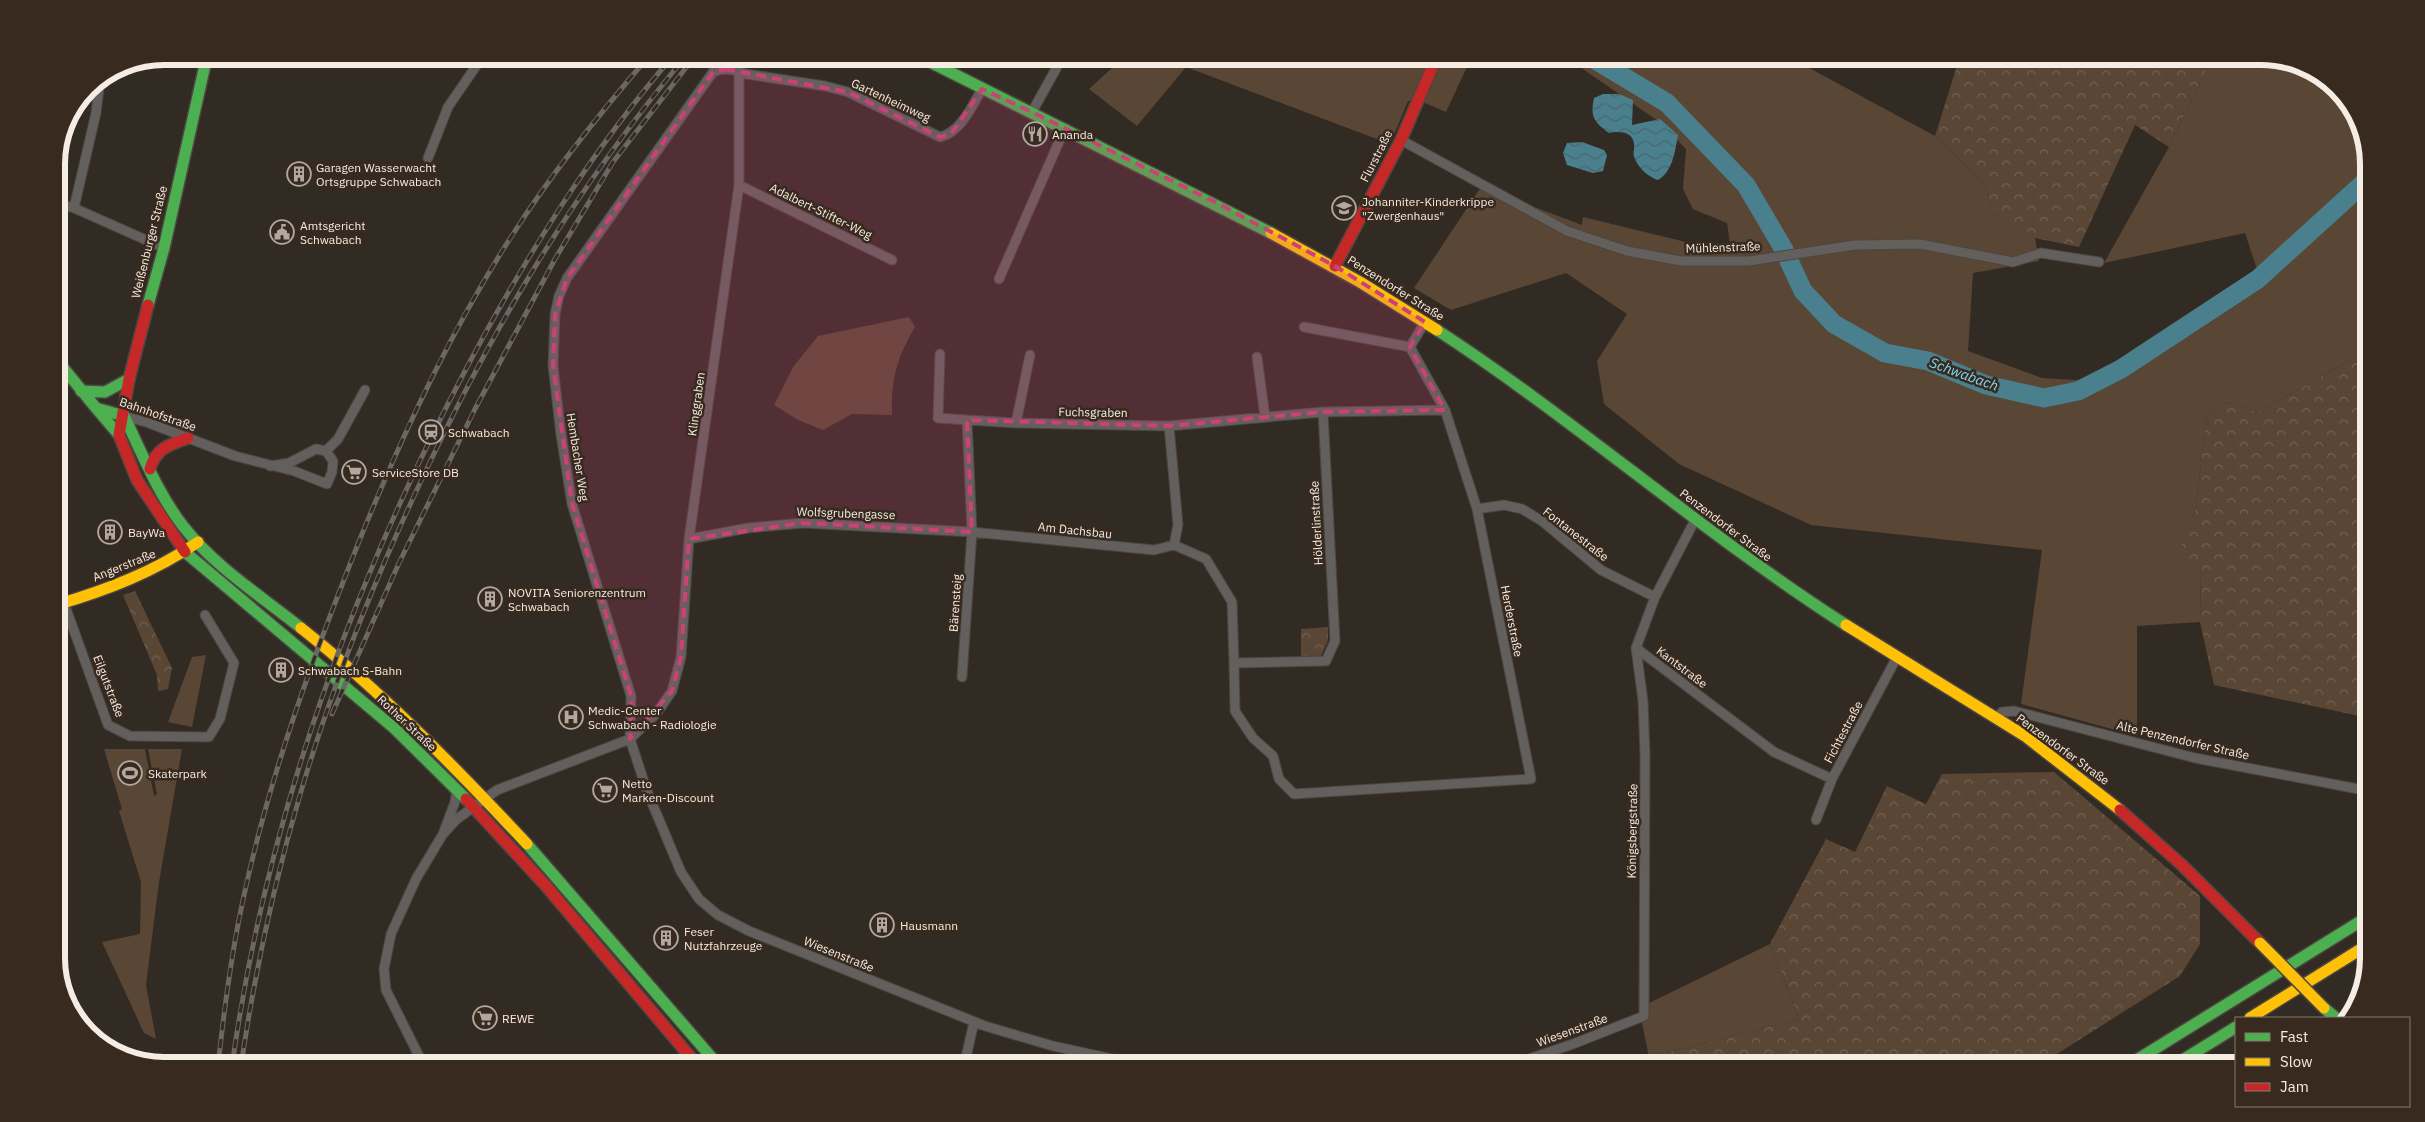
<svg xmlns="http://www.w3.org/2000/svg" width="2425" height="1122" font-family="'IBM Plex Sans',sans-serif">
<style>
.grass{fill:#5a4634}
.forest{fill:url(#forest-crowns)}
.water{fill:url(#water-waves)}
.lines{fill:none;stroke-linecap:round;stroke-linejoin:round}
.river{stroke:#4a808e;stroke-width:19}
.street-casing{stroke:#4c4640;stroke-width:11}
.fast-casing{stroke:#4c4640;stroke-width:14}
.slow-casing{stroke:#4c4640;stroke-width:14}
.jam-casing{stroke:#4c4640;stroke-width:14}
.street{stroke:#625f5c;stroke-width:9}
.fast{stroke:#4caf50;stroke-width:11}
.slow{stroke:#ffc107;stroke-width:11}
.jam{stroke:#c62828;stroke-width:11}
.rail-casing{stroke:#6b6765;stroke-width:5}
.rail{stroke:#382a1e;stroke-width:3;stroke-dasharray:9;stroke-linecap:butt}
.slow-bridge-casing{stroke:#4c4640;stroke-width:14;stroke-linecap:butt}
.slow-bridge{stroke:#ffc107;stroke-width:11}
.marked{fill:#cc4276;fill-opacity:0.2;stroke:#cc4276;stroke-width:4;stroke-dasharray:10 6;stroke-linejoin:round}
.labels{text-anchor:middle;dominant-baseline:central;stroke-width:5;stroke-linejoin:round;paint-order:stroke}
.street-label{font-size:12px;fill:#f5ece4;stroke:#382a1e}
.poi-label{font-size:12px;fill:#f5ece4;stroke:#382a1e;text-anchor:start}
.water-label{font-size:14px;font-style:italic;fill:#7eddf8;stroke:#382a1e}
.rim{fill:none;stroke:#f5ece4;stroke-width:6}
</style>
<defs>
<pattern id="forest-crowns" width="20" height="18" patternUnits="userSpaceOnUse" patternTransform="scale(1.25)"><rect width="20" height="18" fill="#5a4634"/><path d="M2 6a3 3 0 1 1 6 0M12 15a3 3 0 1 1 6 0" fill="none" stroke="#726151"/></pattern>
<pattern id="water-waves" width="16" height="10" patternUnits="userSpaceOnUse" patternTransform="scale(1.25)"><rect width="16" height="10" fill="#4a808e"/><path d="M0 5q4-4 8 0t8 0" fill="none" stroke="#4a666d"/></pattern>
</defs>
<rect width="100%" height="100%" fill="#322b24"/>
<!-- grass -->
<path class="grass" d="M1125,56H1472L1446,112L1425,103L1408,101L1390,144L1186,67L1137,126L1089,89Z
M1564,56H1787L1935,136L1985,184L1992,212L2035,238L2039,261L1973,273L1968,351L2042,378L2091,381L2258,272L2245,233L2104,263L2169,147L2213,56H2261L2302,65L2350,104L2369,157V346L2352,359L2258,412L2226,402L2206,418L2196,508L2178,557L2201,565L2200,622L2137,626V736L2021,704L2042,550L1811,525L1679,464L1604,404L1597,361L1627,314L1566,273L1451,310L1414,288L1481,187L1582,225L1583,217L1690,243H1730L1727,223L1693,209L1683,189L1686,149L1661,123Z
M909,317L915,327C897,358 891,378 892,415L852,414L823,430L798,420L774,405L793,367L818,336Z
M206,655L192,727L168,722L192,657Z
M104,749H145L154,796L157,794L148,749H182L159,882L146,985L156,1039L144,1033L102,942L140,934L141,882L119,811L122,809Z
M1770,944L1799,1019L1649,1057L1639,1008Z"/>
<!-- forest -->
<path class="forest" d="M1960,56H2213L2169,147L2135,125L2079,247L2035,238L1992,212L1985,184L1935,136Z
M2369,346V718L2214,685L2200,622L2201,565L2177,557L2196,508L2206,418L2226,402L2258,412L2352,359Z
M135,591L172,668L168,689L158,691L157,675L123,595Z
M1328,627V640L1321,656H1301V629Z
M2054,772L2200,896V944L2180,976L2038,1066H1650L1649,1057L1799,1019L1770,944L1826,839L1855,852L1887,786L1926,804L1942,774Z"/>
<!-- water -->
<path class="water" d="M1603,94H1619L1633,100L1632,125L1660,119L1678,135C1675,151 1673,171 1658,180C1649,177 1639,169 1635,159C1632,154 1635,149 1634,144C1633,131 1618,131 1609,133C1594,122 1590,117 1594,98Z
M1582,142L1604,150L1607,155L1603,171L1593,173L1567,165L1563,153L1567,143Z"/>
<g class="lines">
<!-- river -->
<path class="river" d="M1589,56L1667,103L1746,185L1783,248L1803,291L1834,324L1885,353L1928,361L1986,385L2044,398L2078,391L2121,369L2258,279L2369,178"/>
<!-- street casing -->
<g class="street-casing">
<path id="street" d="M982,89C972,106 961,132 940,137L848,92L825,86L746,74C735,69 724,67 713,72L567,278L559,296L555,314L553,366L561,435L572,504L631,696L630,739L647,791L681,872L699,899L718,915L749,931L985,1026L1053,1046L1145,1066
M1032,112L1057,67L1049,56
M1401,140L1567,231L1627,251L1681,261H1749L1855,245L1920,244L2013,262L2041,253L2099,262
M428,158L448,107L483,56
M739,185L892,260
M56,203L74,208L164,248
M74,208L96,113L100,80
M999,279L1065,128
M1304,327L1410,347
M940,354L938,418L967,420
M1257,357L1265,417
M124,416L149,423L235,456L294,471L327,484L332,472L333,461L326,451L316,449L289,463L270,466
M1016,423L1030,355
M1169,426L1323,412
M326,451L338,439L365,390
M1477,509L1504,505L1522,509L1542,521L1601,570L1655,597
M1695,520L1655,597L1636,648L1774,752L1832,779
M689,539L748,528L803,523L972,532L1154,550L1174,545
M1174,545L1206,559L1232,602L1234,663L1326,661L1335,641L1323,412L1445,410
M64,603L108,725L130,736L209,737L220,719L234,663L205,615
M1234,663L1235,711L1253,738L1273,756L1279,779L1294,794L1531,779L1477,509L1445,410L1410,347L1425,322
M962,677L972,532L967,420L1016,423L1169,426L1178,525L1174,545
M1997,718L2002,712L2014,711L2195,758L2369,791
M1816,820L1832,779L1897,657
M443,834L457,819L497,790L630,739L656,714L672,691L681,657L689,539L739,185V56
M424,1066L386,990L384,969L391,934L416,879L443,834L455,802L457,789
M964,1066L974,1022
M1508,1066L1573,1044L1644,1016L1645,754L1643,701L1636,648"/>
</g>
<!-- fast casing -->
<g class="fast-casing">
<path id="fast" d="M918,56L1271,233
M148,305L164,248L207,56
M1437,330C1578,422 1704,534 1846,625
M56,359L96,408L124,416
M81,391L105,392L129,379
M96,408L119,435
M124,416C142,453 158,494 183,526C215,567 261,596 301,628
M185,552L394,728L466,799
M527,844L719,1066
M2324,1008L2336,1018
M2127,1066L2369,916
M2173,1066L2236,1027"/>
</g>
<!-- slow casing -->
<g class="slow-casing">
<path id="slow" d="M1271,233L1360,282L1437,330
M56,605C107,590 154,572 198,542
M1846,625L2025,736L2120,810
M301,628C383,693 456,768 527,844
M2250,1018L2369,944"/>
</g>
<!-- jam casing -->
<g class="jam-casing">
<path id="jam" d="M1335,266L1401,140L1437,56
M148,305L129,379L119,435L137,480L185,552
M150,469C155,449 170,444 188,438
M466,799L546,886L698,1066
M2120,810L2182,865L2260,943"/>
</g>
<!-- street -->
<use href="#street" class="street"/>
<!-- fast -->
<use href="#fast" class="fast"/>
<!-- slow -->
<use href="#slow" class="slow"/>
<!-- jam -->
<use href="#jam" class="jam"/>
<!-- rail casing -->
<g class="rail-casing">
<path id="rail" d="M332,714L399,563L475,409L555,259L613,162L695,56
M218,1066C224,1010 231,955 243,900C269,777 312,660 358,544C401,437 450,331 513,234C553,171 600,113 649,56
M232,1066C266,821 351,587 466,369C525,258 591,151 673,56
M241,1066C269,874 320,706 399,529C477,355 563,203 686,56"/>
</g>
<!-- rail -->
<use href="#rail" class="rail"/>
<!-- slow-bridge casing -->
<g class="slow-bridge-casing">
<path id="slow-bridge" d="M2260,943L2324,1008"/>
</g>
<!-- slow-bridge -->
<use href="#slow-bridge" class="slow-bridge"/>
</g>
<!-- marked area -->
<path class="marked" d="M725,69L848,92L940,137L951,134L982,89L1032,112L1219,204L1335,266L1425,322L1410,347L1445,410L1323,412L1169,426L967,420L972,532L803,523L689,539L681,657L672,691L630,739L631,696L572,504L553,366L555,314L567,278L713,72Z"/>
<!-- icons -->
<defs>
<g id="restaurant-ring" transform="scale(1.25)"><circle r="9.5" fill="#382a1e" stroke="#b1a8a1" stroke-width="1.5"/><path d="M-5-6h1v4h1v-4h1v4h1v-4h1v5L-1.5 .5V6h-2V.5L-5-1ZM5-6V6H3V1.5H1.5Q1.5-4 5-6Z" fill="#b1a8a1"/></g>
<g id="building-ring" transform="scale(1.25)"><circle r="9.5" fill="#382a1e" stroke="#b1a8a1" stroke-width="1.5"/><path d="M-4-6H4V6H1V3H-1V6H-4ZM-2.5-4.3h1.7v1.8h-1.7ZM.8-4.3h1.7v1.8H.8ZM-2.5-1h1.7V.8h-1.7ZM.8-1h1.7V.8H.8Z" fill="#b1a8a1"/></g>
<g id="school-ring" transform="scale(1.25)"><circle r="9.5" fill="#382a1e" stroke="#b1a8a1" stroke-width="1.5"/><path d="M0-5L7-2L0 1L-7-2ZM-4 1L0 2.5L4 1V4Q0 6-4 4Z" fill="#b1a8a1"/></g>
<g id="civic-ring" transform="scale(1.25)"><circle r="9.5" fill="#382a1e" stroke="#b1a8a1" stroke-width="1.5"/><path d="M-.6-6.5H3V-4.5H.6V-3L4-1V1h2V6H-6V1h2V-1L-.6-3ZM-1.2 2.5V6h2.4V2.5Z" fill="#b1a8a1"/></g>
<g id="station-ring" transform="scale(1.25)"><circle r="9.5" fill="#382a1e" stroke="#b1a8a1" stroke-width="1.5"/><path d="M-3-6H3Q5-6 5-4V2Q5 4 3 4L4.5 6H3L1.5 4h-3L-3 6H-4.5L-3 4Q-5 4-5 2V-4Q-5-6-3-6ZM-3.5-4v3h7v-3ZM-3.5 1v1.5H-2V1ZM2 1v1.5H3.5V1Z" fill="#b1a8a1"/></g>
<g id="supermarket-ring" transform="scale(1.25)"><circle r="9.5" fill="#382a1e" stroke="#b1a8a1" stroke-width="1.5"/><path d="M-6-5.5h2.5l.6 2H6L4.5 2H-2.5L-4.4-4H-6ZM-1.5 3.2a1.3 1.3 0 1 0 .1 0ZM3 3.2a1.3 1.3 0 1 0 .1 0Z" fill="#b1a8a1"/></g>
<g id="hospital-ring" transform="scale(1.25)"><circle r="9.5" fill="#382a1e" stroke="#b1a8a1" stroke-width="1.5"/><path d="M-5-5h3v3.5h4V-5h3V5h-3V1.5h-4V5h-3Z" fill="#b1a8a1"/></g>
<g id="stadium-ring" transform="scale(1.25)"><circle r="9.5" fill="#382a1e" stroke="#b1a8a1" stroke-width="1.5"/><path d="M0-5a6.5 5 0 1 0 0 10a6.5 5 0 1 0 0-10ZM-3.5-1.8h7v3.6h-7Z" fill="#b1a8a1"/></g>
</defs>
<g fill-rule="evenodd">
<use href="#restaurant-ring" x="1035" y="134"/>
<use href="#building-ring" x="299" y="174"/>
<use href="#school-ring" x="1344" y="208"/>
<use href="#civic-ring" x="282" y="232"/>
<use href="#station-ring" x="431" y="432"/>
<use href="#supermarket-ring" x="354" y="472"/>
<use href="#building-ring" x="110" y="532"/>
<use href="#building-ring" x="490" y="599"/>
<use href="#building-ring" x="281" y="670"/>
<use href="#hospital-ring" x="571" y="717"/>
<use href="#stadium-ring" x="130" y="773"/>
<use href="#supermarket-ring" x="605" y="790"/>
<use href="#building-ring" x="882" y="925"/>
<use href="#building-ring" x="666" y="938"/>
<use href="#supermarket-ring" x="485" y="1018"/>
</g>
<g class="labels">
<!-- street labels -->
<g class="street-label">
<text transform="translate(891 100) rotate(25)">Gartenheimweg</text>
<text transform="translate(1376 156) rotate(-63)">Flurstraße</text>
<text transform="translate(821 211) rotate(26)">Adalbert-Stifter-Weg</text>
<text transform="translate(149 242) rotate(-76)">Weißenburger Straße</text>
<text transform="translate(1723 247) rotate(-2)">Mühlenstraße</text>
<text transform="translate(1396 288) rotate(32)">Penzendorfer Straße</text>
<text transform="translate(696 404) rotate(-82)">Klinggraben</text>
<text transform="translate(1093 412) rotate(1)">Fuchsgraben</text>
<text transform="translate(158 414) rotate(19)">Bahnhofstraße</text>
<text transform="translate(578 457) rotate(81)">Hembacher Weg</text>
<text transform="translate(846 513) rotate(2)">Wolfsgrubengasse</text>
<text transform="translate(1316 523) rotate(-93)">Hölderlinstraße</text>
<text transform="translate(1726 525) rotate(37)">Penzendorfer Straße</text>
<text transform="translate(1075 530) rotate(6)">Am Dachsbau</text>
<text transform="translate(1576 534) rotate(38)">Fontanestraße</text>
<text transform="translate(124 565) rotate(-22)">Angerstraße</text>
<text transform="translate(955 603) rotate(-86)">Bärensteig</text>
<text transform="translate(1512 621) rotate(79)">Herderstraße</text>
<text transform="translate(1682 667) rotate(37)">Kantstraße</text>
<text transform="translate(109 686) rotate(69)">Eilgutstraße</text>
<text transform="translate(407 723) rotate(43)">Rother Straße</text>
<text transform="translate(1843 732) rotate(-62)">Fichtestraße</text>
<text transform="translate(2183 740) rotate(13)">Alte Penzendorfer Straße</text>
<text transform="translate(2063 749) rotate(36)">Penzendorfer Straße</text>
<text transform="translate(1632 831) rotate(-89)">Königsbergstraße</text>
<text transform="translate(839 954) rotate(22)">Wiesenstraße</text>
<text transform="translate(1572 1030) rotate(-20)">Wiesenstraße</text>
</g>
<!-- poi labels -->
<g class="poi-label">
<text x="1052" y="134">Ananda</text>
<text x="316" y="167">Garagen Wasserwacht<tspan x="316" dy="14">Ortsgruppe Schwabach</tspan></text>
<text x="1362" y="201">Johanniter-Kinderkrippe<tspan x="1362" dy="14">"Zwergenhaus"</tspan></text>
<text x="300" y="225">Amtsgericht<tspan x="300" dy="14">Schwabach</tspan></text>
<text x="448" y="432">Schwabach</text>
<text x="372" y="472">ServiceStore DB</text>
<text x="128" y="532">BayWa</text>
<text x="508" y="592">NOVITA Seniorenzentrum<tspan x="508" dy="14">Schwabach</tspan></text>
<text x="298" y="670">Schwabach S-Bahn</text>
<text x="588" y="710">Medic-Center<tspan x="588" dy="14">Schwabach - Radiologie</tspan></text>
<text x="148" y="773">Skaterpark</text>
<text x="622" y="783">Netto<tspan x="622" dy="14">Marken-Discount</tspan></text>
<text x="900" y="925">Hausmann</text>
<text x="684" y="931">Feser<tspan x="684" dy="14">Nutzfahrzeuge</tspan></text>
<text x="502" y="1018">REWE</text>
</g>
<!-- water labels -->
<g class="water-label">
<text transform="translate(1964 374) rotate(20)">Schwabach</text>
</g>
</g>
<!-- crop -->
<path d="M0 0H2425V1122H0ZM164 65H2261A99 99 0 0 1 2360 164V958A99 99 0 0 1 2261 1057H164A99 99 0 0 1 65 958V164A99 99 0 0 1 164 65Z" fill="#382a1e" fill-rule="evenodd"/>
<path class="rim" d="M164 65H2261A99 99 0 0 1 2360 164V958A99 99 0 0 1 2261 1057H164A99 99 0 0 1 65 958V164A99 99 0 0 1 164 65Z"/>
<!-- legend -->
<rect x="2235" y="1017" width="175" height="90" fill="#382a1e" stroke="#84786d"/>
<rect x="2245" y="1033" width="25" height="8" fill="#4caf50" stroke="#84786d"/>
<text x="2280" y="1042" font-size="15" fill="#f5ece4">Fast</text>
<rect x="2245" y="1058" width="25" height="8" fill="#ffc107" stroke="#84786d"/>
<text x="2280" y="1067" font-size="15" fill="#f5ece4">Slow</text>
<rect x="2245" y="1083" width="25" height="8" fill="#c62828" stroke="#84786d"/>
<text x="2280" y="1092" font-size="15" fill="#f5ece4">Jam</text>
</svg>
